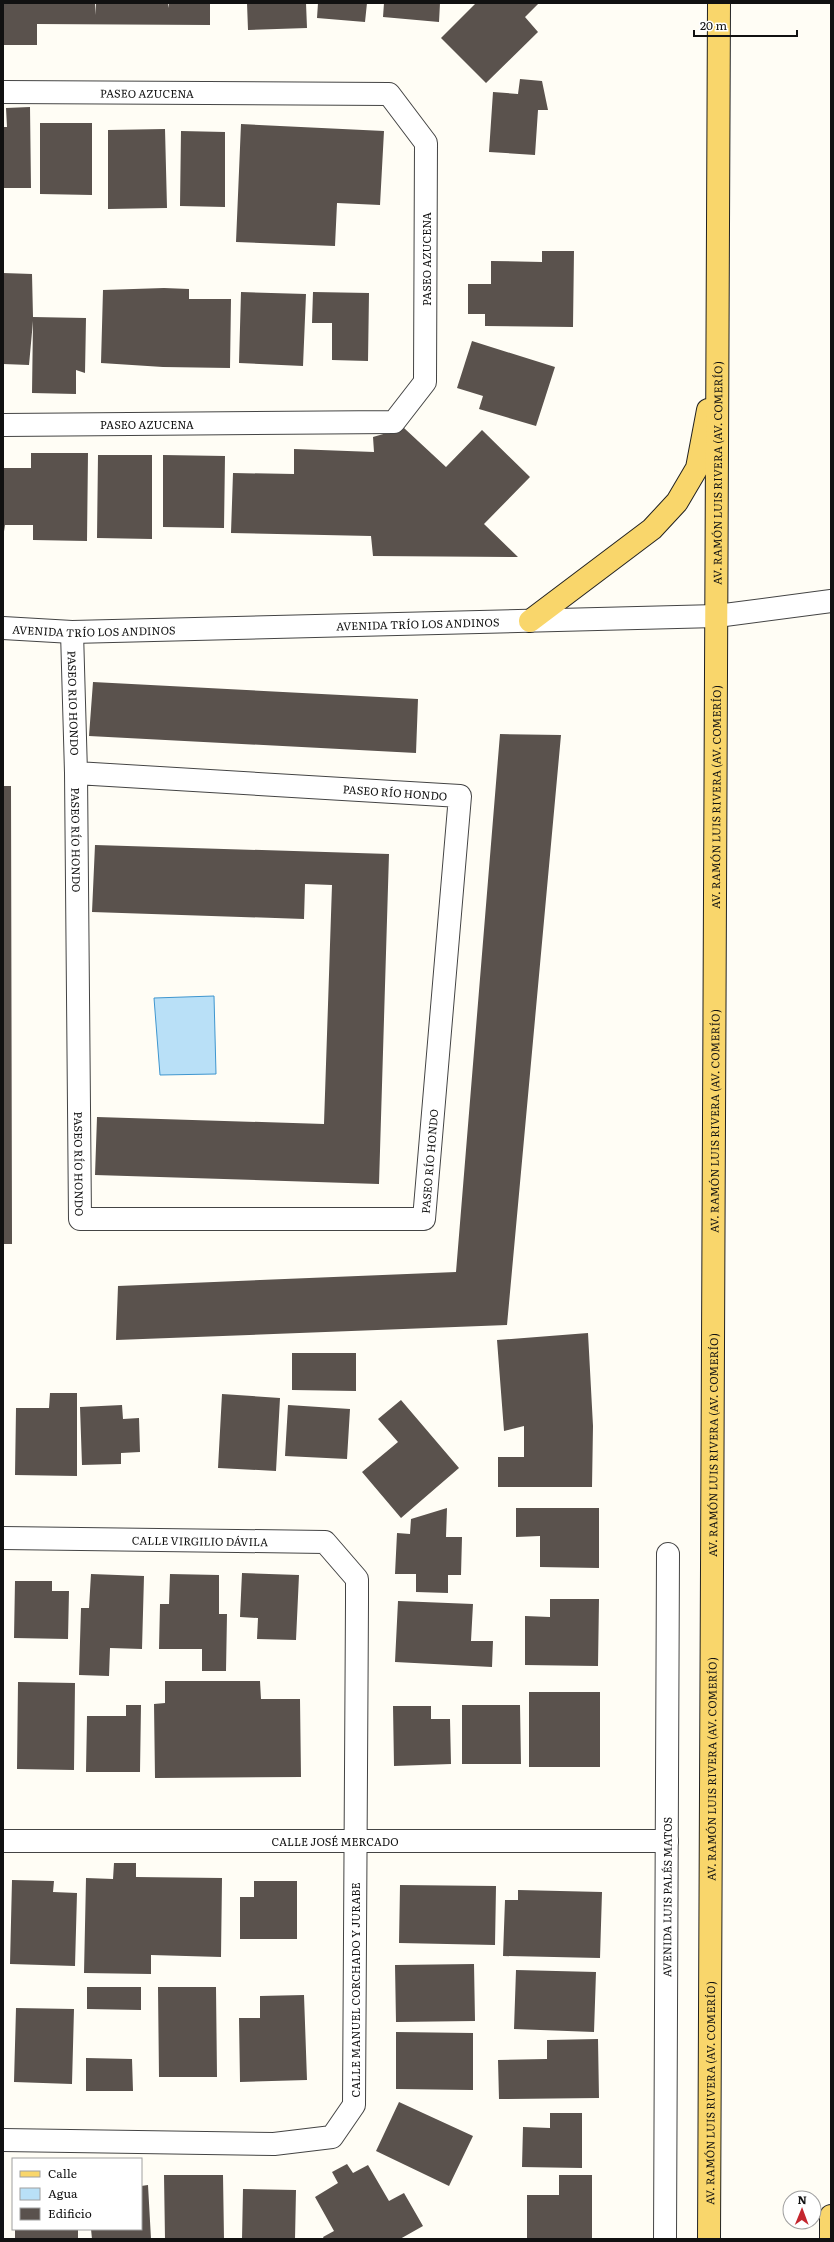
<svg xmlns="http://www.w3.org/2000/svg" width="834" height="2242" font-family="Literata,serif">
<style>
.water{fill:#b9e0f7;stroke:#3f96cf}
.building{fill:#5a524d}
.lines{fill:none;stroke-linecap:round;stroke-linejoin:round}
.minor-casing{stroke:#444;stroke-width:24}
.major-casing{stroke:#222;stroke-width:24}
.minor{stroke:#fff;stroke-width:22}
.major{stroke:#f9d66b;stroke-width:22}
.labels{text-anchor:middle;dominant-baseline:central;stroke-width:4;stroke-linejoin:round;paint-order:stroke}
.street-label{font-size:11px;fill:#111;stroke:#fff}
</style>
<rect width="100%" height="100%" fill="#fffdf5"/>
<!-- water -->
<path class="water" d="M214,996L216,1074L160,1075L154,998Z"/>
<!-- building -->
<path class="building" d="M3,3H95L96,15V3H168L169,8V3H210V25L37,24V45H3Z
M247,3H306L307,28L248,30Z
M318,3H367L365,22L317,18Z
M384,3H440L439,22L383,17Z
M476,3H539L525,17L538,32L486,83L441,38Z
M520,79L542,81L548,110H538L535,155L489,152L493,92L518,94Z
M30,107L31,188H3V127H7L6,108Z
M40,123H92V195L40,194Z
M241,124L384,131L380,205L337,203L335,246L236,242Z
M165,129L167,208L108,209V130Z
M181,131L225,132V207L180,206Z
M542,251H574L573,327L485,326V314H468V284H491V261L542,262Z
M3,273L32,274L33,317L86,318L85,373L76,370V394L32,393L33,321L29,365L3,364Z
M164,288L189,289V299H231L230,368L163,367L101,363L103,290Z
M241,292L306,294L303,366L239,363Z
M313,292L369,293L368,361L332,360V323H312Z
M472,341L555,367L536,426L479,409L483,396L457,388Z
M404,428L446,467L482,430L530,477L484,524L518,557L373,556L371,536L231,533L233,473L294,474V449L374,452L373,437Z
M31,453H88L87,541L33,540V525H5L3,538V468H31Z
M98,455H152V539L97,538Z
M163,455L225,456L224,528L163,527Z
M93,682L418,699L416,753L89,736Z
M500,734L561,735L507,1325L116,1340L118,1286L456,1272Z
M3,786H11L12,1244H3Z
M95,845L389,854L379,1184L95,1175L97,1117L324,1124L332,885L305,884L304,919L92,912Z
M588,1333L593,1426L592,1487H498V1457H524V1426L504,1431L497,1340Z
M292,1353H356V1391L292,1390Z
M50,1393H77V1476L15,1475L16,1408H49Z
M222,1394L280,1398L276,1471L218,1468Z
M401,1400L459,1468L401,1518L362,1472L398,1442L378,1419Z
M122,1405L123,1419L139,1418L140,1452L121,1453V1464L82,1465L80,1407Z
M288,1405L350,1409L347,1459L285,1456Z
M447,1508L446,1537H462L461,1575H448V1593L416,1592V1574H395L397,1533L410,1534L411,1519Z
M516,1508H599V1568L540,1567V1536L516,1537Z
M242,1573L299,1575L296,1640L257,1639L258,1618L240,1617Z
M91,1574L144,1576L142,1649L110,1648L109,1676L79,1675L81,1608H89Z
M170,1574L219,1575V1614H227L226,1671H202V1649H159L160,1604H169Z
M15,1581H52V1591H69L68,1639L14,1638Z
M550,1599H599L598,1666L525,1665V1616L550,1617Z
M398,1601L473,1604L471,1641H493L492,1667L395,1662Z
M165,1681H260L261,1699H300L301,1777L155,1778L154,1704L165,1703Z
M18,1682L75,1683L74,1770L17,1769Z
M529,1692H600V1767H529Z
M126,1705H141L140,1772H86L87,1716H126Z
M462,1705H520L521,1764H462Z
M393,1706H431V1719H450L451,1764L394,1766Z
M114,1863H136V1877L222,1878L221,1957L151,1955V1974L84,1973L86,1878L113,1879Z
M12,1880L54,1881L53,1892L77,1893L75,1966L10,1964Z
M254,1881H297V1939H240V1897H254Z
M400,1885L496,1886L495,1945L399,1943Z
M518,1890L602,1892L600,1958L503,1956L505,1900H518Z
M474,1964L475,2021L396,2022L395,1965Z
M516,1970L596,1972L594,2032L514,2029Z
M87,1987H141V2010L87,2009Z
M158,1987H216L217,2077H159Z
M304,1995L307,2080L240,2082L239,2018H260V1996Z
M16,2008L74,2009L72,2084L14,2082Z
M396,2032L473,2033V2090L396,2089Z
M598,2039L599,2098L499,2099L498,2060L547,2059V2040Z
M86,2058L132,2059L133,2091H86Z
M399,2102L473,2136L449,2186L376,2151Z
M550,2113H582V2168L522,2167L523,2127L550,2128Z
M347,2164L353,2173L368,2165L389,2201L404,2193L423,2226L400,2239H324L323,2237L334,2231L315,2197L338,2183L332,2172Z
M164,2175H223L224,2239H165Z
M559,2175H592V2239H527V2195H559Z
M148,2185L151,2239H92L91,2229H141V2186Z
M243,2189L296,2190L295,2239H242Z
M15,2229H78V2239H15Z"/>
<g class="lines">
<!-- minor casing -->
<g class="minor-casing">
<g id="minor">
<path id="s1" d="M3,92L389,94L426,143L425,382L394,422L3,425"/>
<path id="s2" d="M3,628L72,632L717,616L831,601"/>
<path id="s3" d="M72,632L76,773L80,1219H424L460,796L76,773"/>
<path id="s4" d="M3,1538L325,1542L357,1579V1602L354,2105L332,2137L274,2144L3,2140"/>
<path id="s5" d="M3,1841H667"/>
<path id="s6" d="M665,2239L668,1554"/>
</g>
</g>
<!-- major casing -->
<g class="major-casing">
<g id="major">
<path d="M530,621L652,529L677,502L697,468L708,410"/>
<path id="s7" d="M709,2239L719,3"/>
<path d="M831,2239V2216"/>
</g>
</g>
<!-- minor -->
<use href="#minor" class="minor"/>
<!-- major -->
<use href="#major" class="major"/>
</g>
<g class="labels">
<!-- street labels -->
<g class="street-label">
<text stroke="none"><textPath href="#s1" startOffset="144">PASEO AZUCENA</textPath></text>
<text transform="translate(426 259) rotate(-90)">PASEO AZUCENA</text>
<text x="147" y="424">PASEO AZUCENA</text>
<text stroke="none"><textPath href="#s7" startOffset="1766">AV. RAMÓN LUIS RIVERA (AV. COMERÍO)</textPath></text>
<text stroke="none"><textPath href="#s2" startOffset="415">AVENIDA TRÍO LOS ANDINOS</textPath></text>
<text stroke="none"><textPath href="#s2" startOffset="91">AVENIDA TRÍO LOS ANDINOS</textPath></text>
<text stroke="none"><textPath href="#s3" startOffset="71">PASEO RIO HONDO</textPath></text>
<text transform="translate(395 792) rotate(4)">PASEO RÍO HONDO</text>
<text stroke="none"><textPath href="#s7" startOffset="1442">AV. RAMÓN LUIS RIVERA (AV. COMERÍO)</textPath></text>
<text stroke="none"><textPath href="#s3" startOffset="208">PASEO RÍO HONDO</textPath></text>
<text stroke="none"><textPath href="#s7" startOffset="1118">AV. RAMÓN LUIS RIVERA (AV. COMERÍO)</textPath></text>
<text stroke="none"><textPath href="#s3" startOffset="989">PASEO RÍO HONDO</textPath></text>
<text stroke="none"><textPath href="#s3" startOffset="532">PASEO RÍO HONDO</textPath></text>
<text stroke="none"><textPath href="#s7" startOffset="794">AV. RAMÓN LUIS RIVERA (AV. COMERÍO)</textPath></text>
<text stroke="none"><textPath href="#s4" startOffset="197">CALLE VIRGILIO DÁVILA</textPath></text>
<text stroke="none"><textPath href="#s7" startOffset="470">AV. RAMÓN LUIS RIVERA (AV. COMERÍO)</textPath></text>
<text stroke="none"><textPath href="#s5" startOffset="332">CALLE JOSÉ MERCADO</textPath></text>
<text stroke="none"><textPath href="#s6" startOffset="342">AVENIDA LUIS PALÉS MATOS</textPath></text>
<text transform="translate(355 1990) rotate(-90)">CALLE MANUEL CORCHADO Y JURABE</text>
<text stroke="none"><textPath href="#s7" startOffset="146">AV. RAMÓN LUIS RIVERA (AV. COMERÍO)</textPath></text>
</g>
</g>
<!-- border -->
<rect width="834" height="2242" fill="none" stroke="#111111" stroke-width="8"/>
<!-- legend -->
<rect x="12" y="2158" width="130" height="72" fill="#ffffff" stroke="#a0a0a0"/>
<rect x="20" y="2171" width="20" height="6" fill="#f9d66b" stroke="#a0a0a0"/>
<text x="48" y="2178" font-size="12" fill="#111111">Calle</text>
<rect x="20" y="2188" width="20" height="12" fill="#b9e0f7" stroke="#a0a0a0"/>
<text x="48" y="2198" font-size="12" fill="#111111">Agua</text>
<rect x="20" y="2208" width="20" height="12" fill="#5a524d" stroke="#a0a0a0"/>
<text x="48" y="2218" font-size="12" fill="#111111">Edificio</text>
<!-- north arrow -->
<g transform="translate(802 2210) rotate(1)"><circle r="19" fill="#ffffff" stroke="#a0a0a0"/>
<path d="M0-3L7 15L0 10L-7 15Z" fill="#c4262e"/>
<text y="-6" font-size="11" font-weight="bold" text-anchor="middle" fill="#111111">N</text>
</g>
<!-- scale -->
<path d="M694 30v6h103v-6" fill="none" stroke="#111111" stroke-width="2"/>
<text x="700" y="30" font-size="12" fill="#111111" stroke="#ffffff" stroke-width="3" paint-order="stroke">20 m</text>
</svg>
